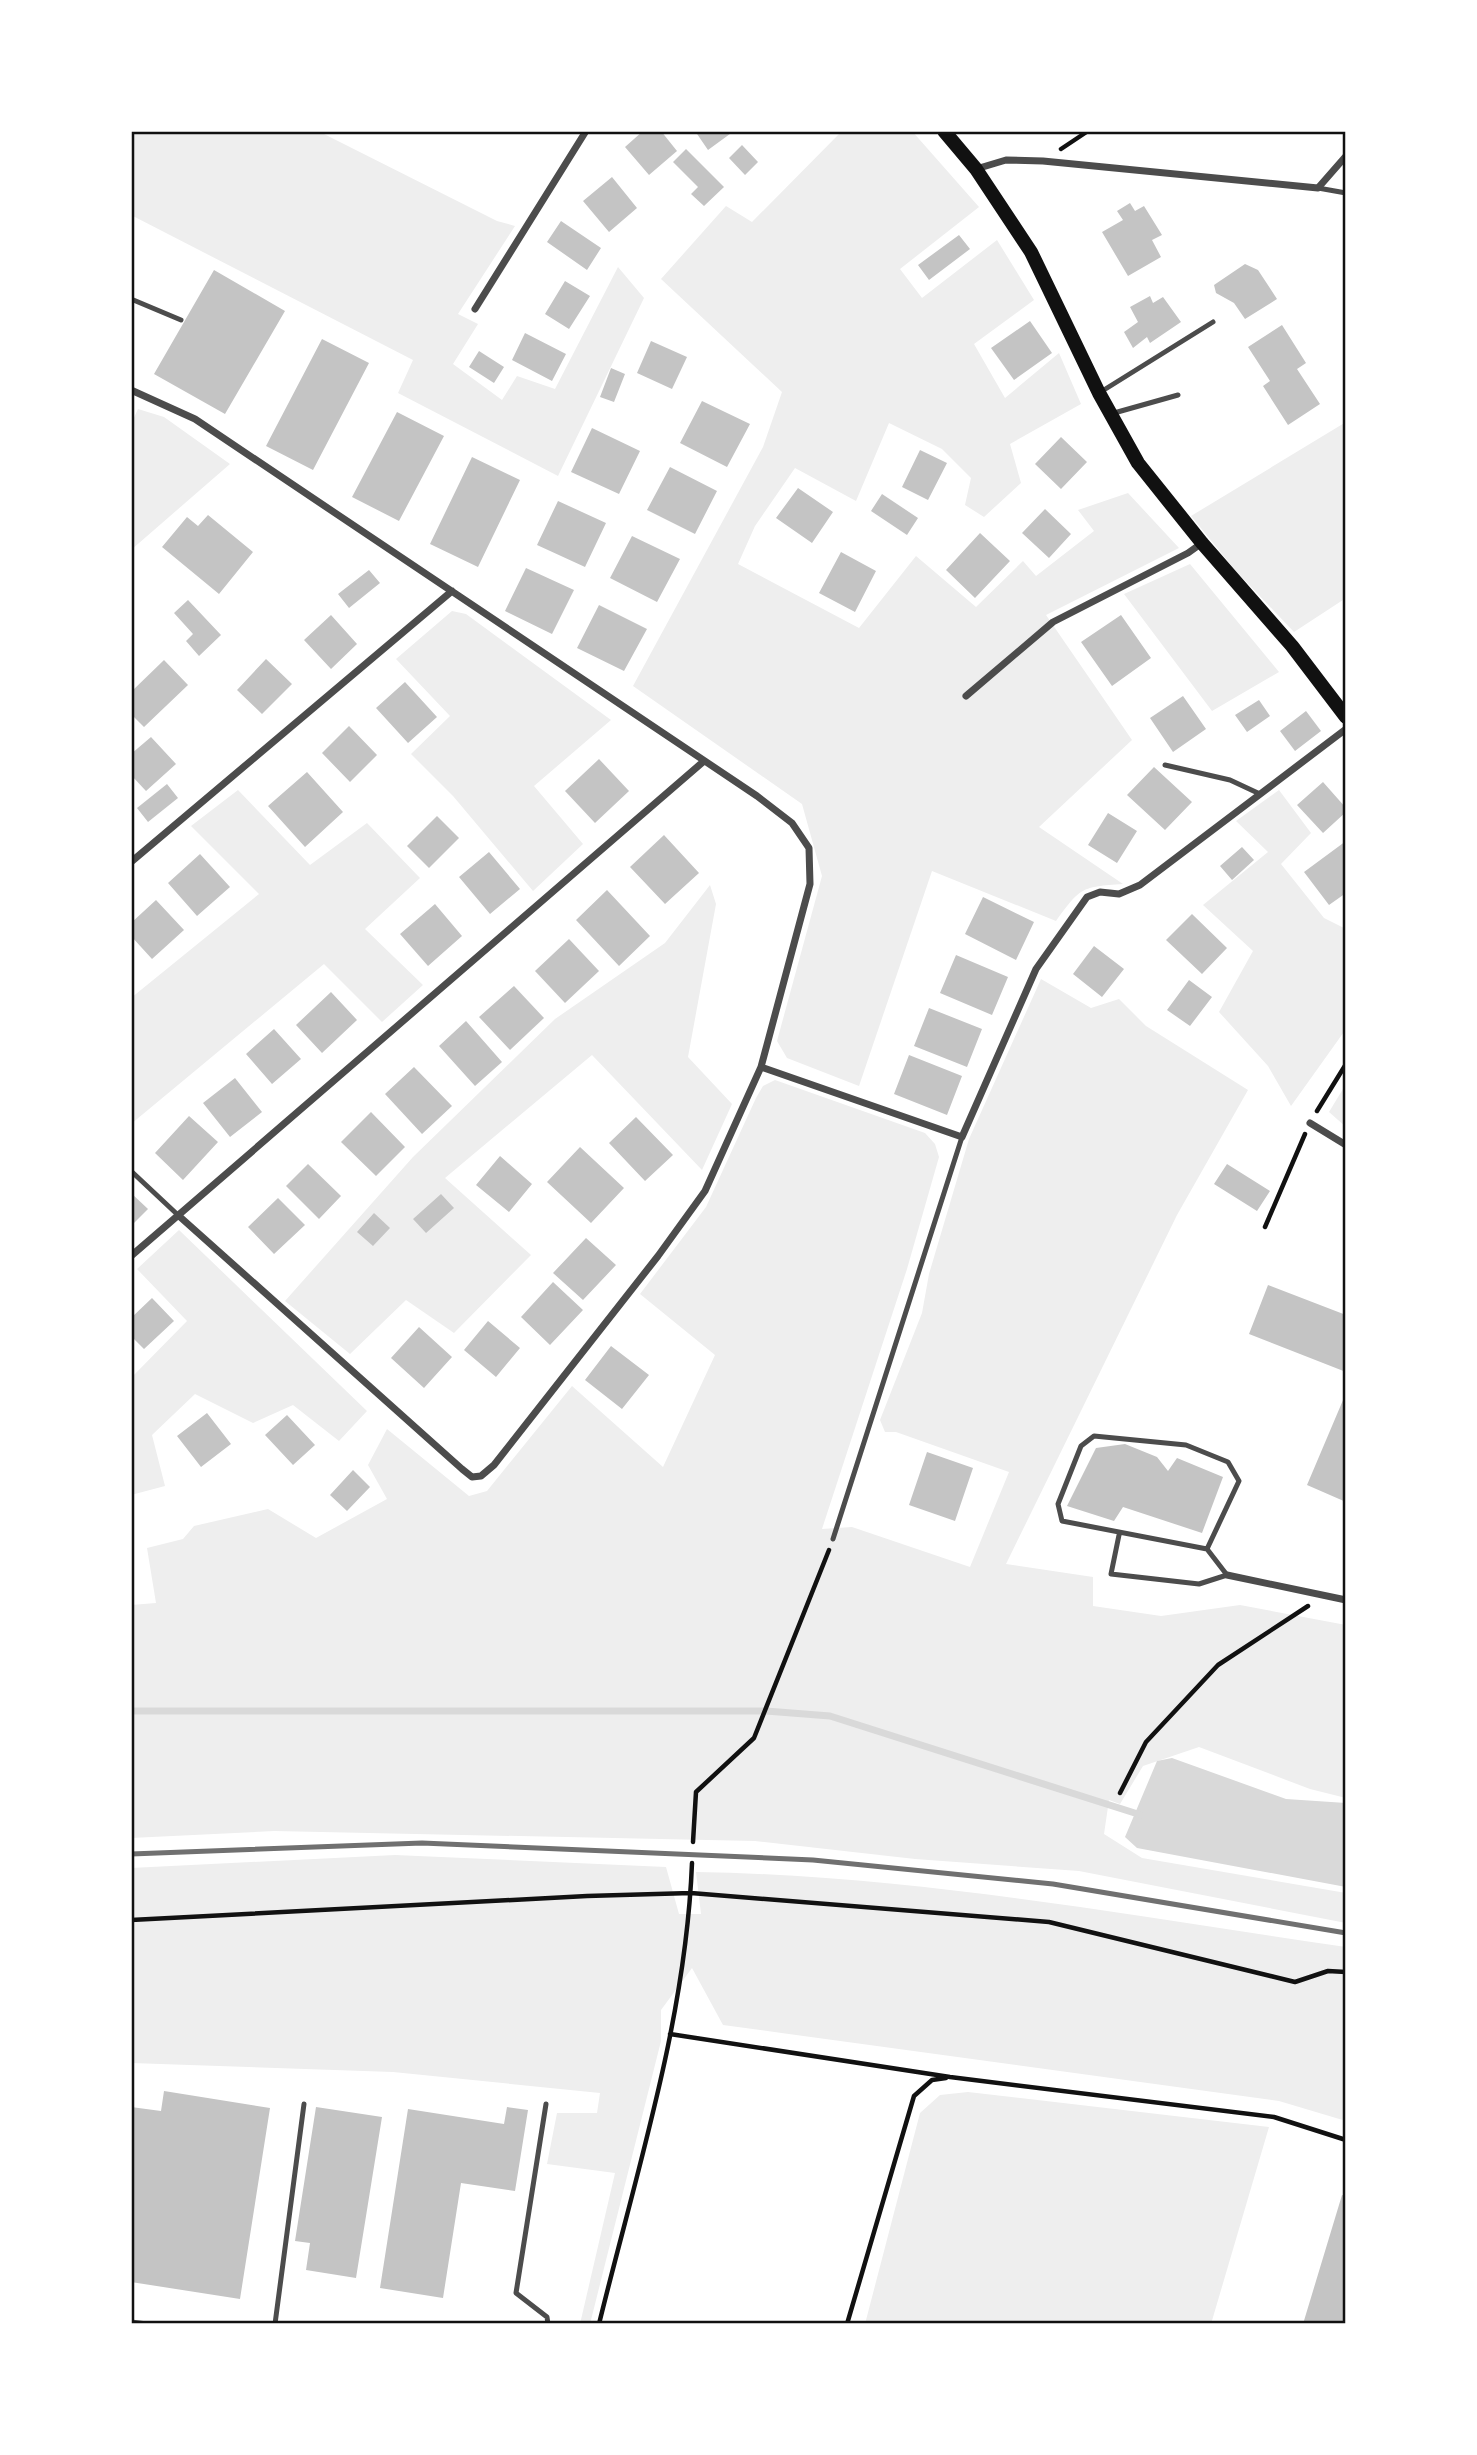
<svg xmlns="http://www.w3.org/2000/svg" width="1477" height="2455" font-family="Lato,sans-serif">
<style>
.green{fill:#eee}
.water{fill:#d9d9d9}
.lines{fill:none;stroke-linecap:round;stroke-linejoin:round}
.stream{stroke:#d9d9d9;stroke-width:7}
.building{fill:#c4c4c4}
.path{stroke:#111;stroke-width:4.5}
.service{stroke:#4c4c4c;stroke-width:5}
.minor{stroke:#4c4c4c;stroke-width:7}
.secondary{stroke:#111;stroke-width:14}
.rail{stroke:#707070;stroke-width:5}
.neatline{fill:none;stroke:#111;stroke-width:2.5}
</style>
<rect width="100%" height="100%" fill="#fff"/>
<!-- green -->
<path class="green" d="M131,131H318L497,221L515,226L458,314L478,324L453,364L502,400L517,376L555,389L618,267L644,298L558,476L398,393L413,360L131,215Z
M838,131H912L979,207L900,269L922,298L997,240L1034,300L974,344L1005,398L1059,353L1081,404L1010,444L1021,483L984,517L965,505L971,478L942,449L889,423L856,501L795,468L755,526L738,564L859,628L916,556L976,607L1023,561L1036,576L1094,531L1078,510L1128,493L1179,548L1046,615L1132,740L1039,827L1123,884C1081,887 1081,887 1056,921L932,871L859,1086L787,1058L777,1041L822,876L802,804L633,686L763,447L782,392L661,279L726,206L752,222L839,134Z
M138,409L164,417L230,464L131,550V424Z
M1346,422V598L1294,632L1235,570L1191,516Z
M1190,564L1279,672L1212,711L1124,594Z
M452,611L466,614L611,720L534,786L583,844L533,891L453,796L411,754L450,716L396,659Z
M238,790L310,865L367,823L420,878L365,929L423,985L382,1022L324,964L131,1124V998L259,894L191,826Z
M1279,790L1311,833L1281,864L1324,918L1346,929V1029L1291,1106L1268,1066L1219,1012L1253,951L1203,905L1268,852L1236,821Z
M710,885L716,904L688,1057L732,1104L702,1170L592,1055L445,1178L531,1255L454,1333L406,1300L350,1354L285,1301L413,1157L555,1019L665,943Z
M1041,979L1091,1008L1119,999L1146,1026L1248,1090L1177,1215L1006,1564L1093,1577V1606L1161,1616L1240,1605L1346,1625V1798L1310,1789L1199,1747L1143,1766L1120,1804L1109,1800L1104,1834L1142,1858L1346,1893V1923L1079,1871L915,1859L755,1841L274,1831L131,1838V1605L156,1603L147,1548L183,1539L194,1526L268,1509L316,1538L387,1499L368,1465L387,1429L469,1496L487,1491L572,1386L663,1467L715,1355L640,1294L706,1207L756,1098L763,1086L775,1080L925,1133L935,1144L939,1157L907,1269L822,1529L852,1527L970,1567L1009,1472L896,1432H885L880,1420L922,1313L929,1274L969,1139Z
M1346,1084V1127L1329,1112Z
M179,1230L367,1411L339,1441L293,1405L253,1423L195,1394L152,1435L165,1486L131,1495V1378L187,1321L137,1269Z
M395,1855L666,1867L679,1914H701L696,1872C913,1875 1131,1916 1346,1947V2121L1279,2101L723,2025L692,1968L661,2010V2041L590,2324H580L615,2173L547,2164L557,2113H597L600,2093L393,2072L131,2063V1868Z
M968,2092L1269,2127L1211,2324H865L920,2113L940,2095Z"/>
<!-- water -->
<path class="water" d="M1172,1758L1286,1799L1346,1803V1887L1137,1848L1125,1837L1157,1761Z"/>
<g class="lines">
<!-- stream -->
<path class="stream" d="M131,1711H766L830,1716L1141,1815"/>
</g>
<!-- building -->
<path class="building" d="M643,131H661L677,151L649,175L625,147Z
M695,131H734L708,150Z
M742,145L758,162L745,175L729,158Z
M686,149L724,187L704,206L691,194L698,187L673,162Z
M612,177L637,208L609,232L583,201Z
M1130,203L1135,211L1144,206L1162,235L1152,240L1161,257L1128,276L1102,232L1123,220L1117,211Z
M561,221L601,248L587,270L547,242Z
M959,235L970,249L929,280L918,265Z
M1245,264L1258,270L1277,299L1245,319L1234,303L1216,293L1214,285Z
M214,270L285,311L225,414L154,374Z
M565,281L590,296L569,329L545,314Z
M1150,296L1153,303L1163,297L1181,322L1150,343L1147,337L1133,348L1124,332L1138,322L1130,307Z
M1030,321L1052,353L1014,380L991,348Z
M1282,325L1306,363L1297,369L1320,404L1288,425L1263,386L1270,381L1248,347Z
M525,333L566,354L552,381L512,360Z
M322,339L369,363L313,470L266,446Z
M651,341L687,357L672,389L637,373Z
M479,351L504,367L494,383L469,367Z
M611,368L625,374L614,402L600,397Z
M702,401L750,424L727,467L680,443Z
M397,412L444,436L399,521L352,497Z
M592,428L640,451L619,494L571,472Z
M1061,437L1087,462L1061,489L1035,464Z
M920,450L947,463L928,500L902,487Z
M472,457L520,480L478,567L430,544Z
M670,467L717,491L695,534L647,510Z
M798,488L833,512L812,543L776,518Z
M882,494L918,518L907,535L871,511Z
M558,501L606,523L585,567L537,545Z
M1045,509L1071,534L1049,558L1022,533Z
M208,515L253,552L219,594L162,547L187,517L198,526Z
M980,533L1010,561L975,598L946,570Z
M632,536L680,559L657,602L610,578Z
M841,552L876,571L855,612L819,593Z
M526,568L574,590L552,634L505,611Z
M369,570L380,583L349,608L338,594Z
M188,600L221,635L199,656L186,641L193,634L174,613Z
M599,605L647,629L624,671L577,648Z
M331,615L357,644L331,669L304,640Z
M1121,615L1151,658L1112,686L1081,642Z
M266,659L292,684L262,714L237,690Z
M164,660L188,685L144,727L131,714V692Z
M405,682L437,717L408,743L376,708Z
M1183,696L1206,729L1173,752L1150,718Z
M1259,700L1270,716L1247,732L1235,715Z
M1306,711L1321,731L1295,751L1280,731Z
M349,726L377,755L350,782L322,753Z
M151,737L176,764L146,791L131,775V754Z
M599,759L629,791L595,823L565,791Z
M1154,767L1192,802L1165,830L1127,795Z
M307,772L343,812L305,847L268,806Z
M1323,782L1346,808V812L1323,833L1297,805Z
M167,784L178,798L148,822L137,808Z
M1108,813L1137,831L1117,863L1088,845Z
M437,816L459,838L429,868L407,846Z
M664,835L699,873L665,904L630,867Z
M1346,841V893L1329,905L1304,872Z
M1242,847L1254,860L1232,880L1220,866Z
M489,852L520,889L490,914L459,877Z
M200,854L230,887L197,916L168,883Z
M607,890L650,936L619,966L576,920Z
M983,897L1034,922L1016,960L965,934Z
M156,900L184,930L152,959L131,936V923Z
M435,904L462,936L428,966L400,934Z
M1192,914L1227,948L1202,974L1166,940Z
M569,939L599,971L565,1003L535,971Z
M1094,946L1124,969L1102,997L1073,974Z
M956,955L1008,977L992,1015L940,993Z
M1189,980L1212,997L1190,1026L1167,1010Z
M514,986L544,1018L510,1050L479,1017Z
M331,992L357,1020L322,1053L296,1025Z
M929,1008L982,1029L967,1067L914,1046Z
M466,1021L502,1062L475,1086L439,1046Z
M274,1029L301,1059L272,1084L246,1054Z
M909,1055L962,1076L947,1115L894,1094Z
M414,1067L452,1106L422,1134L385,1094Z
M235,1078L262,1112L230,1137L203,1103Z
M371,1112L405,1147L376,1176L341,1142Z
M189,1116L218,1142L183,1180L155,1153Z
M636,1117L673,1155L645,1181L609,1143Z
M580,1147L624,1188L591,1223L547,1182Z
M500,1156L532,1184L509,1212L476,1185Z
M308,1164L341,1196L319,1219L286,1186Z
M1227,1164L1270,1191L1257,1211L1214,1184Z
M131,1193L148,1209L131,1226Z
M441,1194L454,1208L426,1233L413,1219Z
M278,1198L305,1225L274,1254L248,1227Z
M374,1213L390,1228L373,1246L357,1232Z
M586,1238L616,1265L583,1300L553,1273Z
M553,1282L583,1310L550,1345L521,1317Z
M1268,1285L1346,1315V1372L1249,1334Z
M152,1298L174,1321L144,1349L131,1336V1318Z
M488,1321L520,1348L496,1377L464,1350Z
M419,1327L452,1357L424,1388L391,1358Z
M611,1346L649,1375L622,1409L585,1380Z
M1346,1393V1502L1307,1485Z
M207,1413L231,1444L201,1467L177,1436Z
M287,1415L315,1445L293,1465L265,1435Z
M1125,1444L1157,1457L1168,1471L1177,1458L1223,1477L1202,1533L1123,1507L1114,1521L1067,1506L1096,1448Z
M927,1452L973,1468L955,1521L909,1505Z
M353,1470L370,1487L347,1511L330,1495Z
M164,2091L270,2108L240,2299L131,2282V2107L161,2111Z
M316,2107L382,2117L356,2278L306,2270L310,2243L295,2241Z
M507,2107L528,2110L515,2191L461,2183L443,2298L380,2288L408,2109L504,2124Z
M1342,2195L1346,2196V2324H1303Z"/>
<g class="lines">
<!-- path -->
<path class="path" d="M1061,149L1088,131
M1317,1111L1346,1064
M1265,1227L1305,1134
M1120,1793L1146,1742L1218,1665L1308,1606
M693,1842L696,1792L754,1738L829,1550
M131,1920L587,1896L691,1893L1049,1922L1295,1982L1328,1971L1346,1972
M670,2034L950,2077L1274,2117L1346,2140
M599,2324C636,2173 686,2019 692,1863
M847,2324L914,2096L932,2080L946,2078"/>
<!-- service -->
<path class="service" d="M1318,188L1346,193
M131,299L181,320
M1099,393L1213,322
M1114,413L1178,395
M1165,765L1230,780L1260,794
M131,1171L179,1216
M1119,1535L1111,1574L1199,1584L1227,1575L1207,1549L1062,1521L1058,1504L1081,1446L1094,1436L1186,1445L1228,1462L1239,1481L1207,1549
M833,1539L962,1137
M546,2104L516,2293L547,2317L548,2324
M131,2322L147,2324
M275,2324L304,2104"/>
<!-- minor -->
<path class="minor" d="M976,169L1006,160L1043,161L1318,188L1346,156
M475,309L586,131
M131,390L195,419L757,796L792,823L809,848L810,884L761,1067L705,1191L658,1256L494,1465L481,1476L472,1477L462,1469L179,1216
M966,696L1053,622L1188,553L1202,543
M131,862L452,591
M761,1067L962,1137L1036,969L1087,897L1100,892L1119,894L1140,885L1346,729
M1310,1123L1346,1145
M131,1256L704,761
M1227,1575L1346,1600"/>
<!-- secondary -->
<path class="secondary" d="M944,131L976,169L1031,252L1099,393L1138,463L1202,543L1292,646L1346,717"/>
<!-- rail -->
<path class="rail" d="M131,1854L422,1843L813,1860L1053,1884L1346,1933"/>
</g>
<!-- border -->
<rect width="1477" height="2455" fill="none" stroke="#ffffff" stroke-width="266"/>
<rect x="133" y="133" width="1211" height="2189" class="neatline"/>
</svg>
